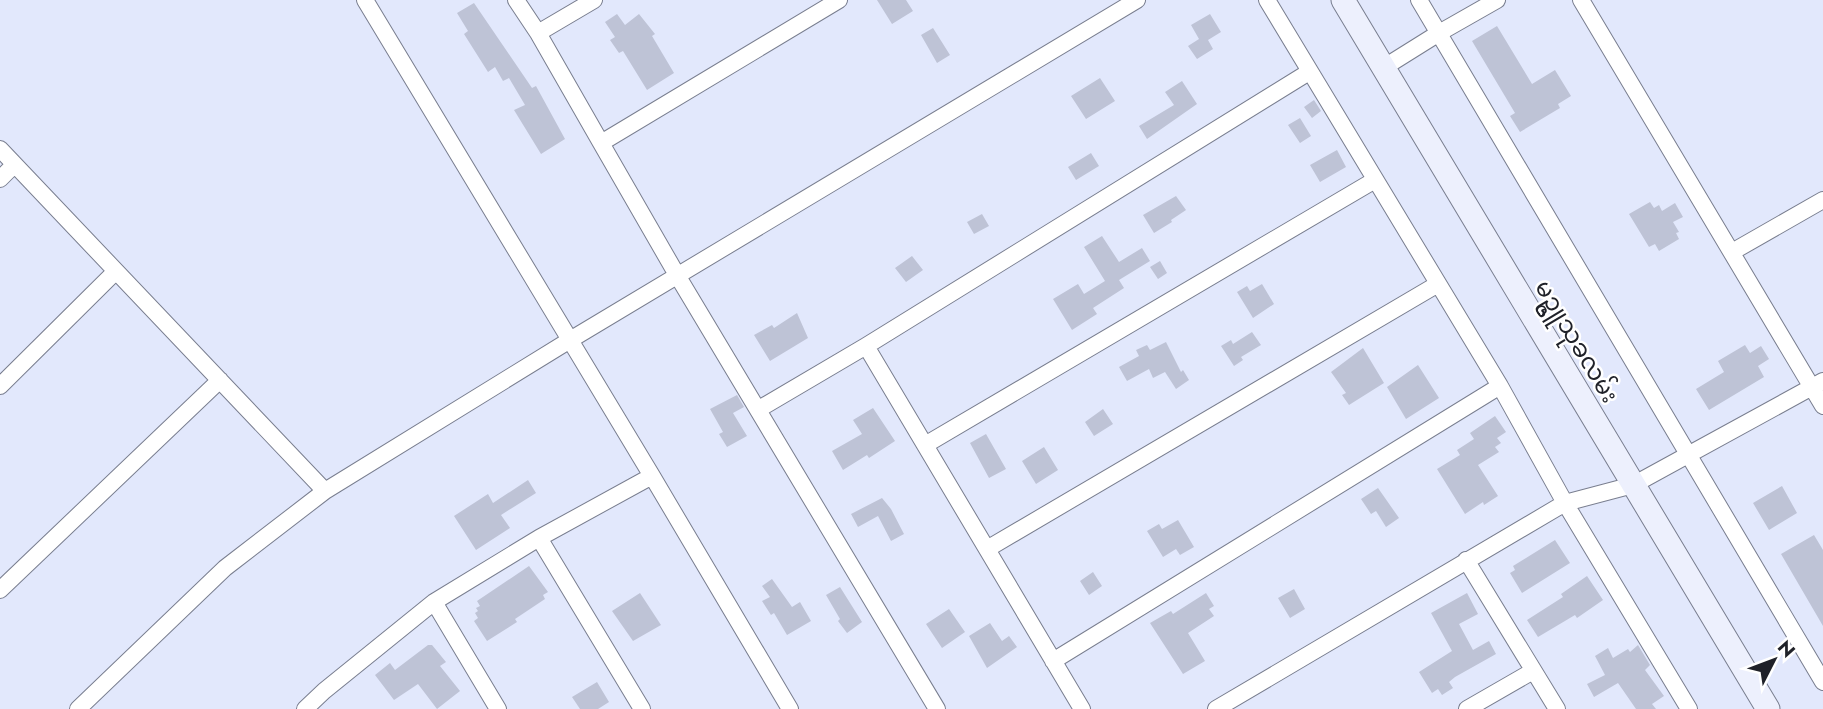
<svg xmlns="http://www.w3.org/2000/svg" width="1823" height="709" font-family="Jost,'Noto Sans Myanmar',sans-serif">
<style>
.building{fill:#bec3d6}
.lines{fill:none;stroke-linecap:round;stroke-linejoin:round}
.street-casing{stroke:#797e8f;stroke-width:18}
.secondary-casing{stroke:#797e8f;stroke-width:25}
.street{stroke:#fff;stroke-width:16}
.secondary{stroke:#edf0fd;stroke-width:23}
.labels{text-anchor:middle;dominant-baseline:central;stroke-width:5;stroke-linejoin:round;paint-order:stroke}
.street-label{font-size:24px;fill:#1f2128;stroke:#fff}
</style>
<rect width="100%" height="100%" fill="#e2e8fc"/>
<!-- building -->
<path class="building" d="M877,0H906L913,11L892,24Z
M474,3L532,88L536,86L565,139L541,154L514,110L525,105L509,78L503,81L495,67L488,72L464,34L468,31L457,13Z
M617,14L625,25L639,14L655,34L652,36L674,73L647,90L623,51L619,53L610,40L615,37L605,22Z
M1210,14L1221,32L1208,40L1213,49L1197,59L1188,46L1199,39L1191,25Z
M1497,26L1532,84L1555,70L1571,96L1558,104L1560,108L1520,132L1510,116L1515,113L1472,41Z
M933,28L950,55L937,63L921,35Z
M1100,78L1115,101L1086,119L1071,96Z
M1182,81L1197,104L1147,139L1139,126L1174,105L1165,92Z
M1314,100L1321,111L1312,118L1304,107Z
M1300,118L1311,136L1300,143L1288,125Z
M1337,150L1346,167L1320,182L1310,165Z
M1091,153L1099,166L1076,180L1068,167Z
M1176,196L1186,210L1171,220L1172,222L1154,233L1143,215Z
M1650,202L1654,208L1659,205L1662,211L1675,203L1683,217L1673,222L1679,232L1676,233L1679,239L1659,251L1655,244L1649,247L1629,214Z
M982,214L989,226L974,234L967,222Z
M1102,236L1119,262L1142,248L1150,261L1119,280L1124,288L1093,308L1097,314L1072,330L1053,299L1078,284L1084,294L1105,281L1084,247Z
M912,256L923,270L906,282L895,268Z
M1160,261L1167,273L1158,279L1150,267Z
M1262,284L1274,304L1253,318L1237,292L1247,286L1250,291Z
M797,313L808,338L770,361L754,335L772,325L774,328Z
M1252,332L1261,345L1241,357L1243,360L1234,366L1221,346L1231,340L1233,344Z
M1166,342L1181,372L1183,370L1189,380L1176,389L1165,372L1153,378L1149,369L1127,381L1119,367L1139,356L1136,350L1147,345L1150,350Z
M1745,345L1750,353L1761,346L1769,359L1758,366L1764,377L1709,410L1696,389L1724,372L1718,361Z
M1363,348L1384,383L1349,405L1342,395L1346,393L1331,372Z
M1418,365L1439,398L1406,419L1387,387Z
M737,395L744,407L733,413L747,436L727,447L719,434L723,432L710,409Z
M873,408L895,441L869,458L867,455L843,470L832,451L862,434L853,420Z
M1103,409L1113,424L1094,436L1085,422Z
M1495,416L1506,432L1497,438L1501,443L1495,447L1499,452L1478,465L1498,496L1484,505L1483,502L1465,514L1437,469L1460,455L1457,450L1474,439L1470,433Z
M986,434L1006,469L989,478L970,443Z
M1044,447L1058,470L1036,484L1022,461Z
M528,480L536,493L501,515L510,528L476,550L454,516L488,494L493,503Z
M1782,486L1797,513L1769,530L1753,503Z
M1378,488L1399,518L1386,527L1376,511L1371,514L1361,499Z
M882,498L891,509L904,534L891,541L878,516L858,527L851,514Z
M1178,520L1194,547L1180,555L1176,549L1163,557L1147,531L1159,524L1162,529Z
M1814,535L1823,550V626L1781,554Z
M1555,540L1570,563L1522,593L1510,573L1515,570L1513,566Z
M529,566L548,592L543,595L545,599L515,619L517,622L487,641L474,621L478,618L475,613L478,611L476,608L480,606L477,601Z
M1093,572L1102,586L1089,595L1080,581Z
M1587,576L1603,600L1577,618L1575,615L1538,637L1527,620L1563,597L1561,594Z
M772,579L792,607L800,602L811,621L787,635L774,613L771,615L762,601L770,597L762,586Z
M840,587L862,622L847,633L838,621L840,619L826,595Z
M1294,589L1305,609L1290,618L1278,598Z
M640,593L661,625L633,641L612,611Z
M1206,593L1214,606L1209,609L1214,616L1188,633L1205,661L1183,674L1150,623L1171,611L1173,614Z
M1467,593L1478,614L1459,624L1473,650L1489,641L1496,654L1455,677L1449,682L1453,688L1442,695L1438,689L1432,693L1419,672L1452,651L1431,613Z
M949,609L965,632L942,648L926,624Z
M990,623L1002,641L1009,636L1017,647L987,668L969,636Z
M428,645H432L446,662L440,666L460,691L437,709L418,684L394,700L375,675L390,663L395,670Z
M1638,645L1650,665L1645,670L1664,696L1652,704L1656,709H1636L1618,683L1594,697L1587,684L1605,675L1595,656L1608,648L1613,658L1628,649L1630,652Z
M597,682L609,702L598,709H580L572,697Z"/>
<g class="lines">
<!-- street casing -->
<g class="street-casing">
<path id="street" d="M365,0L652,476L790,709
M516,0L538,33L601,143
M839,0L601,143L677,275L937,709
M1267,0L1500,386L1565,503L1689,709
M1419,0L1823,682
M1581,0L1823,406
M538,33L594,0
M1383,68L1439,33L1497,0
M0,149L325,491
M0,179L14,165
M1732,252L1823,200
M866,346L1082,709
M0,386L115,272
M759,409L866,346L1309,72
M925,445L1375,180
M539,538L642,709
M987,549L1438,284
M1466,560L1557,709
M0,590L220,380
M434,602L498,709
M1053,661L1500,386
M78,709L225,568L325,491L570,340L1137,0
M305,709L324,691L434,602L539,538L652,476
M1216,709L1565,503L1633,485L1823,381
M1467,709L1533,671"/>
</g>
<!-- secondary casing -->
<g class="secondary-casing">
<path id="secondary" d="M1343,0L1768,709"/>
</g>
<!-- street -->
<use href="#street" class="street"/>
<!-- secondary -->
<use href="#secondary" class="secondary"/>
</g>
<g class="labels">
<!-- street labels -->
<g class="street-label">
<text transform="translate(1577 341) rotate(59)">မဥ္ဇူသုခလမ်း</text>
</g>
</g>
<!-- north arrow -->
<g transform="translate(1774 660) rotate(48)" stroke="#ffffff" stroke-width="5" paint-order="stroke">
<path d="M0-5L12 26L0 18L-12 26Z" fill="#1f2128"/>
<text y="-10" font-size="19" font-weight="bold" text-anchor="middle" fill="#1f2128">N</text>
</g>
</svg>
